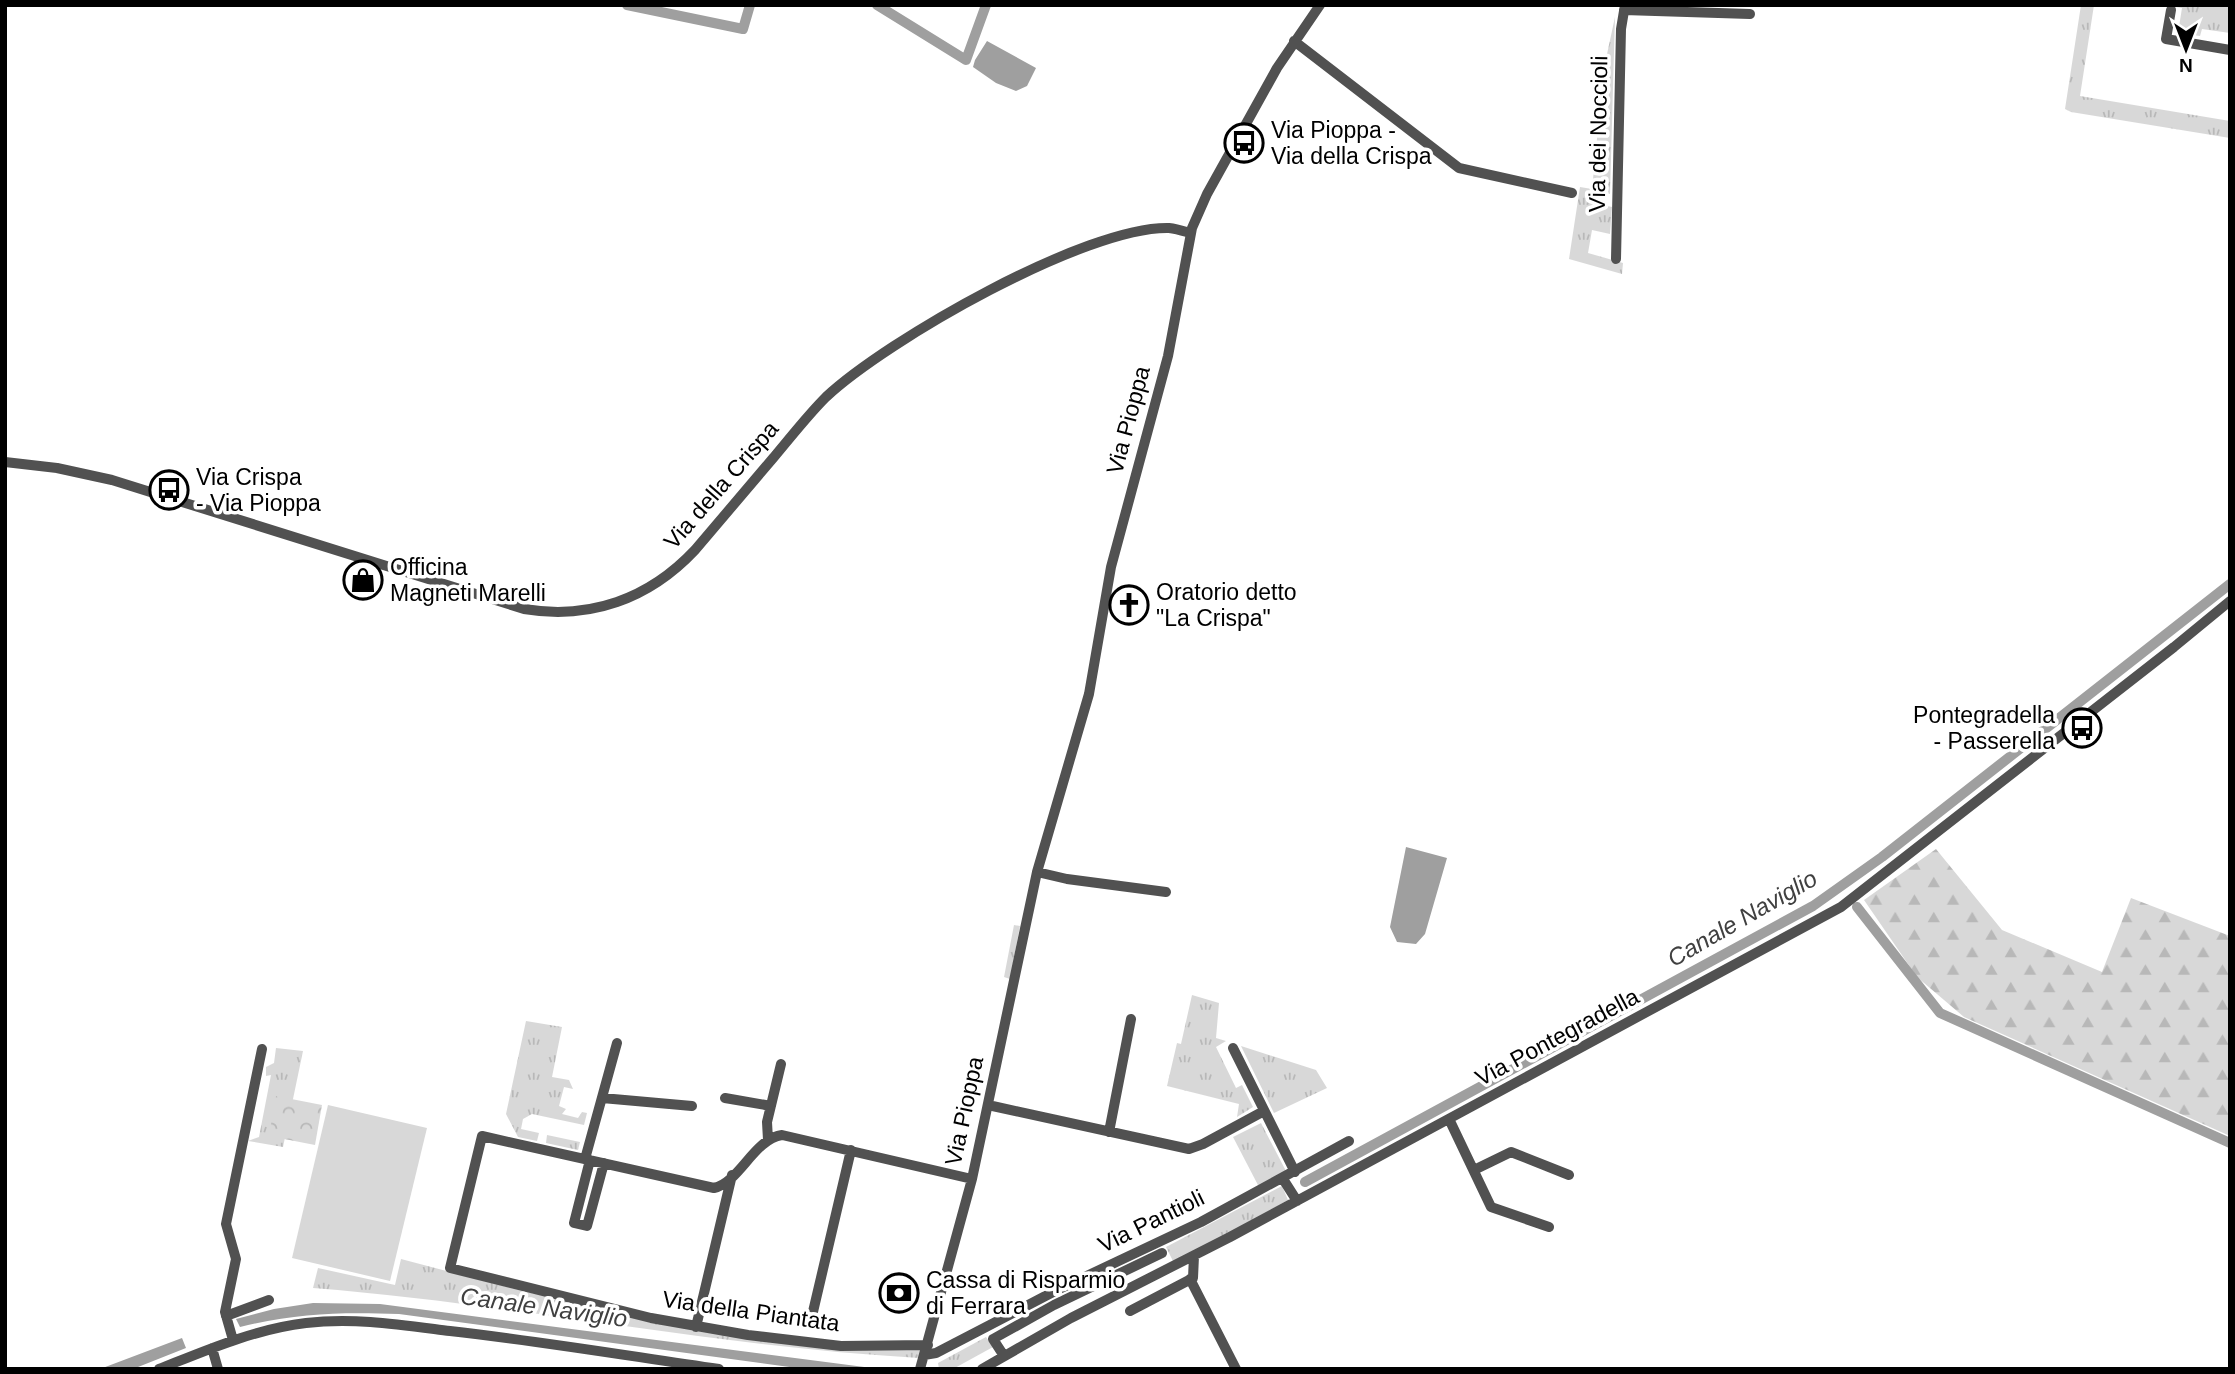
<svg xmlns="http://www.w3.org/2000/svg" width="2235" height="1374" font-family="Arial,sans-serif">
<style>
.grass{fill:url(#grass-tufts)}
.forest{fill:url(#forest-firs)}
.park{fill:url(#park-crowns)}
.pitch{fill:#d8d8d8}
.water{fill:#9f9f9f}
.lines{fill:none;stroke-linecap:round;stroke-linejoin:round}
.canal{stroke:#9f9f9f;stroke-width:10}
.minor{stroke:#515151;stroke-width:10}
.labels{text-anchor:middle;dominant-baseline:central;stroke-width:7;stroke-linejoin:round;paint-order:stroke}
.poi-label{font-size:23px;fill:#000;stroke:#fff;text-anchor:start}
.street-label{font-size:23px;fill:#000;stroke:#fff}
.water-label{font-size:24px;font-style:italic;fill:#404040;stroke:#fff}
</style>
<defs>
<pattern id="grass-tufts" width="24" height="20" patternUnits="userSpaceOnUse" patternTransform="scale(1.75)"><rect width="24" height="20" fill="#d8d8d8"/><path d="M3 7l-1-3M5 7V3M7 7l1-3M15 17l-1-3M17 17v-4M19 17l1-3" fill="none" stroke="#b8b8b8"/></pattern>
<pattern id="forest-firs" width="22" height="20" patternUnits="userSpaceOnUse" patternTransform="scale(1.75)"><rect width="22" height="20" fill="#d8d8d8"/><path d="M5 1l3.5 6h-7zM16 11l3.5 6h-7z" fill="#b8b8b8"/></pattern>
<pattern id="park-crowns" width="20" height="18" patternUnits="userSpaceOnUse" patternTransform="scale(1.75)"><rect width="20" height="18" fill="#d8d8d8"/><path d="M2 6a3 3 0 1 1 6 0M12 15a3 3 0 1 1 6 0" fill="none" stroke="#b8b8b8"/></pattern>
</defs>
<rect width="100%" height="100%" fill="#fff"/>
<!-- grass -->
<path class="grass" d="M2081,5H2094L2080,96L2230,121V138L2071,112L2065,109Z
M2164,5H2230V33L2202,29L2200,36L2178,33L2182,8Z
M1615,17L1610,194L1593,190L1590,202L1612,207L1610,234L1592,230L1588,253L1623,263L1622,274L1569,259L1580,187L1592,189L1604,68Z
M1014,925L1020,926L1010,979L1004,977Z
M1192,995L1219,1003L1216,1038L1226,1041L1216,1047L1236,1088L1242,1085L1253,1107L1237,1117L1239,1104L1167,1086L1177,1043L1181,1044Z
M526,1021L562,1027L552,1077L569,1080L573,1089L564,1087L559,1106L566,1109L562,1114L578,1118L582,1112L587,1113L584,1125L532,1114L523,1119L521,1129L539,1133L537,1141L518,1137L506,1114Z
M1241,1046L1316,1070L1327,1088L1274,1113Z
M276,1048L303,1051L283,1147L248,1141L259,1137L271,1075L266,1076V1067L274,1063Z
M1261,1123L1287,1173L1259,1187L1233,1137Z
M547,1135L580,1142L578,1150L546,1143Z
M1282,1186L1288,1200L1229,1234L1173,1261L1166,1247Z
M401,1259L526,1292L801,1346L925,1347L919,1358C715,1347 516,1304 313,1288L318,1268L395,1285Z
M986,1337L993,1347L953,1369H939L938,1363Z"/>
<!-- forest -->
<path class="forest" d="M1936,849L2002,930L2102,972L2131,898L2230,936V1136L1964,1017L1917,977L1864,900Z"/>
<!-- park -->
<path class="park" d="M276,1096L322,1105L315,1145L269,1136Z"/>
<!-- pitch -->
<path class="pitch" d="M328,1105L427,1128L390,1281L292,1258Z"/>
<!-- water -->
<path class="water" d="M987,41L1036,68L1027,86L1016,91L996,83L973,67L975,60Z
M1406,847L1447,858L1425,934L1416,944L1397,942L1390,927Z
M313,1303L380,1304L872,1368L891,1369H804L399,1314C340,1312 297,1313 240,1327L236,1319L274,1309Z
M182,1338L186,1348L133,1369H100Z"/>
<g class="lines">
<!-- canal -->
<path class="canal" d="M627,5L743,29L750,5
M877,5L966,60L986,5
M1857,907L1940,1013L2230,1143
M1305,1182L1813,906L1882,857L2230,584"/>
<!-- minor -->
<path class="minor" d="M1624,10L1750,14
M2171,10L2166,39L2230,50
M1294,41L1459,168L1572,193
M1616,259L1621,29L1625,5
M5,462L57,468L112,480L524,609C590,620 649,599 695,550C721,519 748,488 774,457C791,437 807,416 826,397C887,340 1086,226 1169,228C1177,229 1183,231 1190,233
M1037,872L1067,879L1166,892
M1233,1048L1295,1172
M602,1098L692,1106
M725,1098L771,1106
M988,1105L1189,1149L1203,1144L1264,1111
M1449,1119L1491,1207L1549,1227
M1109,1132L1131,1019
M768,1140L767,1122L781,1064
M585,1159L617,1043
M590,1160L574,1223L587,1226L604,1163
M1474,1170L1511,1152L1569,1175
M1283,1179L1297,1201
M1190,1279L1236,1369
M1130,1311L1193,1278L1194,1256
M226,1316L269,1300
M812,1316L851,1150
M696,1327L732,1175
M233,1340L225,1312L236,1259L226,1224L262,1049
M928,1345L841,1346L748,1335L651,1318L450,1268L482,1136L714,1188C739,1183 754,1139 782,1135L972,1179
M212,1348L218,1369
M924,1355L936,1353L1055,1291L1201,1222L1349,1141
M1004,1356L993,1339L1054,1305L1162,1253
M159,1369C207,1350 255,1329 306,1323C354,1317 403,1325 450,1331C540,1341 629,1356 719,1369
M920,1369L972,1179L1037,872L1089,694L1111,567L1168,356L1192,228L1207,194L1277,68L1320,5
M982,1369L1071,1318L1230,1237L1841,907L2174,647L2230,601"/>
</g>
<!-- icons -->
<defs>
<g id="bus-ring" transform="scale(2.0125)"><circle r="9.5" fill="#fff" stroke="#000" stroke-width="1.5"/><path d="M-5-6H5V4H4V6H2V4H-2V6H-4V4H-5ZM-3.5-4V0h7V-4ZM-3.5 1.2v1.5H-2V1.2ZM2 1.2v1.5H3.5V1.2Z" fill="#000"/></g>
<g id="shop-ring" transform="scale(2.0125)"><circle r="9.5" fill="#fff" stroke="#000" stroke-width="1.5"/><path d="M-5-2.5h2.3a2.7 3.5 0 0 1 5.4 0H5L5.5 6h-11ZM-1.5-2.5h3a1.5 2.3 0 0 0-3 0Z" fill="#000"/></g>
<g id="church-ring" transform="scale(2.0125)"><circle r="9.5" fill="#fff" stroke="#000" stroke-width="1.5"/><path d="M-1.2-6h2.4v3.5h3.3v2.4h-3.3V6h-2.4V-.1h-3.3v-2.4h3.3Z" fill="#000"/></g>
<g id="bank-ring" transform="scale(2.0125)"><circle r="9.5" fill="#fff" stroke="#000" stroke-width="1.5"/><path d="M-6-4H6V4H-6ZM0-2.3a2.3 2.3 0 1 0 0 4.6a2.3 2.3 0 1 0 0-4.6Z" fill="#000"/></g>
</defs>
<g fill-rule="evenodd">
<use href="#bus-ring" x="1244" y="143"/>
<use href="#bus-ring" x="169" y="490"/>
<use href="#shop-ring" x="363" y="580"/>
<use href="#church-ring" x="1129" y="605"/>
<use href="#bus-ring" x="2082" y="728"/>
<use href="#bank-ring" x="899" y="1293"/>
</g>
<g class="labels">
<!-- poi labels -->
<g class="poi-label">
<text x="1271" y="130">Via Pioppa -<tspan x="1271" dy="26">Via della Crispa</tspan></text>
<text x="196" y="477">Via Crispa<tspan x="196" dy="26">- Via Pioppa</tspan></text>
<text x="390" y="567">Officina<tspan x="390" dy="26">Magneti Marelli</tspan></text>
<text x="1156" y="592">Oratorio detto<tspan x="1156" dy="26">"La Crispa"</tspan></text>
<text x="2055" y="715" text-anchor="end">Pontegradella<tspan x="2055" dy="26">- Passerella</tspan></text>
<text x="926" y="1280">Cassa di Risparmio<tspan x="926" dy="26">di Ferrara</tspan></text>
</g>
<!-- street labels -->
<g class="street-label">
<text transform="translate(1598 134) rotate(-89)">Via dei Noccioli</text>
<text transform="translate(1128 420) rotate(-75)">Via Pioppa</text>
<text transform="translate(721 485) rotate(-49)">Via della Crispa</text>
<text transform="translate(1557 1037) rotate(-28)">Via Pontegradella</text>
<text transform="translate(964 1111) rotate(-78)">Via Pioppa</text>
<text transform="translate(1151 1221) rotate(-26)">Via Pantioli</text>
<text transform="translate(751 1311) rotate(8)">Via della Piantata</text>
</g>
<!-- water labels -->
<g class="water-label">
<text transform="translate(1742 918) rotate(-30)">Canale Naviglio</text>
<text transform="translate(544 1307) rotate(8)">Canale Naviglio</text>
</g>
</g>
<!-- border -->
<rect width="2235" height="1374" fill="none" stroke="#000000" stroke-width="14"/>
<!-- north arrow -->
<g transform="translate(2186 49) rotate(180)" stroke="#ffffff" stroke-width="5" paint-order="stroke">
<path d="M0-5L12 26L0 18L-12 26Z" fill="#000000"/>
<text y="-10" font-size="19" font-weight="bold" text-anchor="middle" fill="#000000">N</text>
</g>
</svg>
